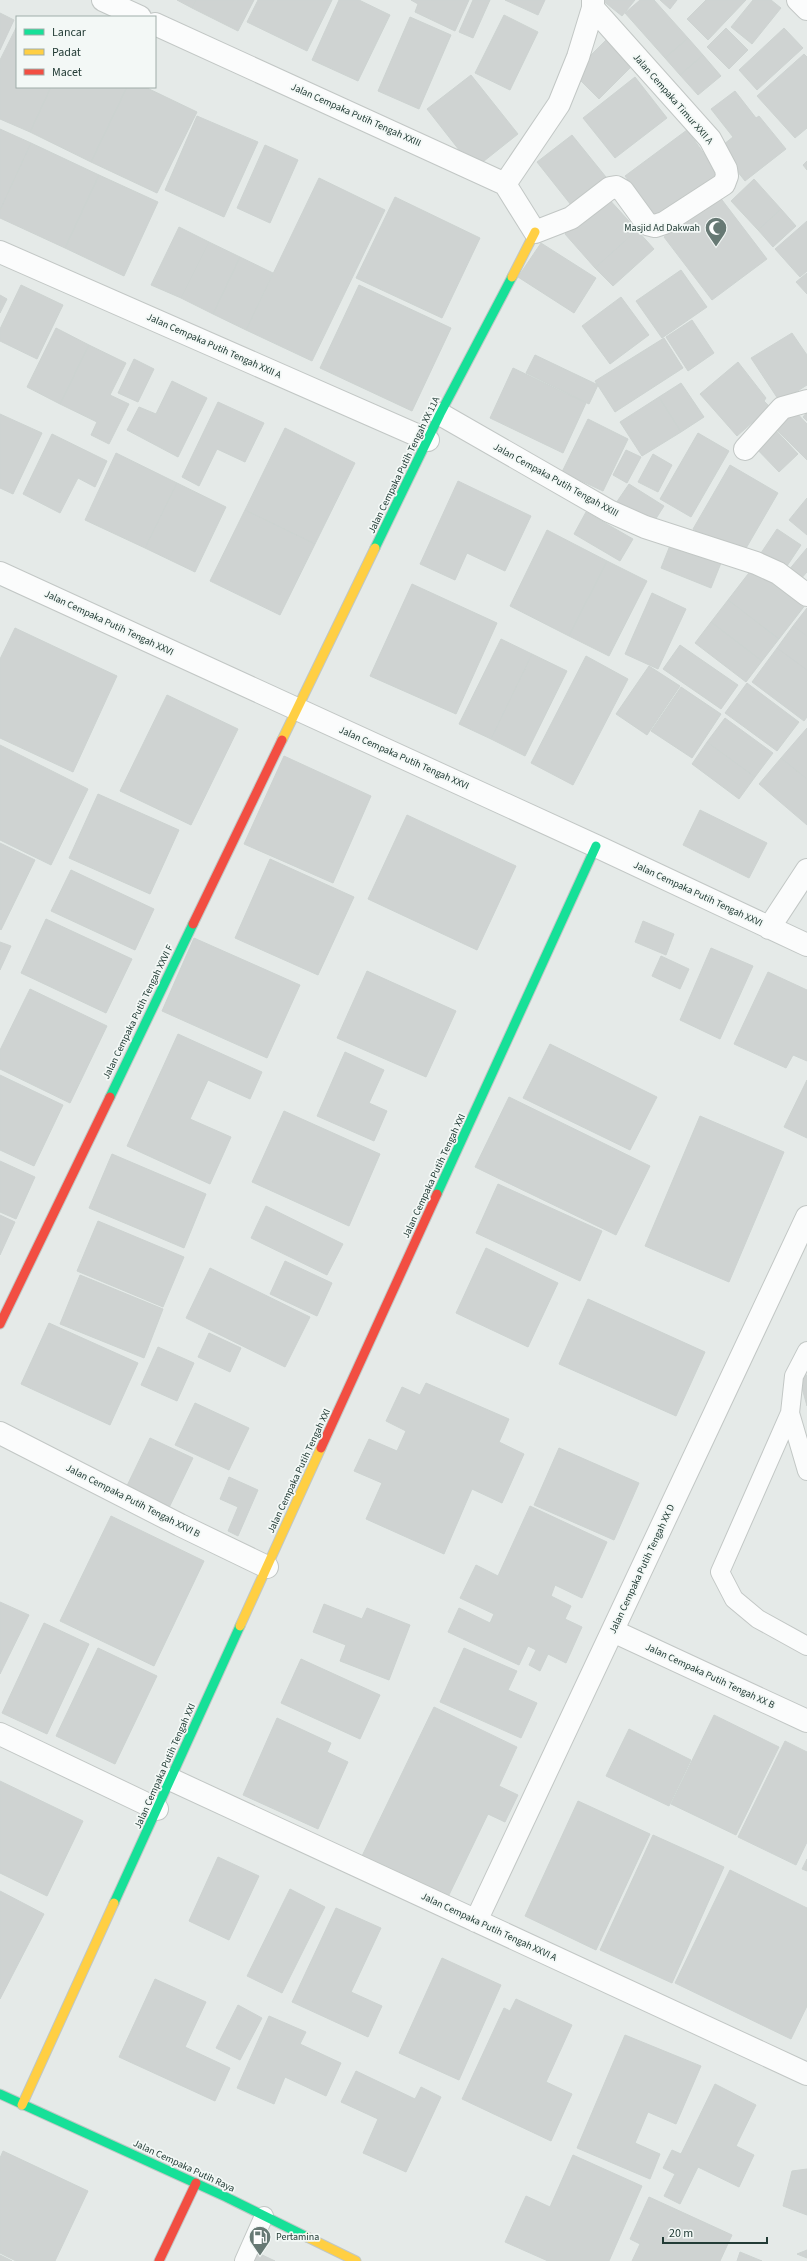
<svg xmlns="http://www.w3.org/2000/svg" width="807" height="2261" font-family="'Source Sans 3',sans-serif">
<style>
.building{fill:#cfd3d2;stroke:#cdd3d1}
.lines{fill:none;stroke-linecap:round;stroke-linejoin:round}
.lane-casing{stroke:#c2c7c5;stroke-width:20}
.street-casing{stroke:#c2c7c5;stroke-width:24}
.fast-casing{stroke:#c0c7c5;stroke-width:11}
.slow-casing{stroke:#c0c7c5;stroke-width:11}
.jam-casing{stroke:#c0c7c5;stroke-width:11}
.lane{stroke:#fbfcfc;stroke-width:18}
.street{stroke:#fbfcfc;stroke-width:22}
.fast{stroke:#16e098;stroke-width:9}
.slow{stroke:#ffcf43;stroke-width:9}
.jam{stroke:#f24e42;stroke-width:9}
.labels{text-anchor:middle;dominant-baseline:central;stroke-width:3.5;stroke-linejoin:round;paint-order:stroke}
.street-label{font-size:10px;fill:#233c36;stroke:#f3f8f6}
.poi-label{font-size:10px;fill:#233c36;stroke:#f3f8f6;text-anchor:end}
</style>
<rect width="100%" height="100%" fill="#e5eae8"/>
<!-- building -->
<path class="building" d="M177,0H196L192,8Z
M196,0H254L238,31L192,8Z
M258,0H332L307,51L247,22Z
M339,0H359L390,15L358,81L312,60Z
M411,0H469L455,31L415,12L418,4Z
M473,0H490L473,38L459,32Z
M505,0H545L538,15Z
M602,0H635L622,16Z
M640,0H654L688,38L665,58L625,13Z
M660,0H677L670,9Z
M706,0H746L708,40L687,19Z
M753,0H771L781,8L752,44L731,27Z
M0,13L14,20L0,50Z
M504,15L538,32L510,90L475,73Z
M410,17L451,35L419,109L378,91Z
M17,26V87H51L30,132L0,119V60Z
M726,28L748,50L729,69L707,47Z
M784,28L803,48L757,90L739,70Z
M610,36L636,62L599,99L573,73Z
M688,38L703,55L680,75L665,58Z
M804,54L807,57V128L795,138L757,96Z
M703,55L721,76L698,95L680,75Z
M471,75L518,134L474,169L427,109Z
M635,77L667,118L615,158L583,118Z
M51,87H127L91,162L30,132Z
M127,87H145L197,112L157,193L91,162Z
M735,91L756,118L759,116L786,149L745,181L719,148L733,137L711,109Z
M197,116L258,142L224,217L165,190Z
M0,129L31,143L0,210Z
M687,130L720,176L658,221L625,176Z
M572,135L610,182L575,210L537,162Z
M31,143L99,175L65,248L0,218V210Z
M265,145L298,160L270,223L237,208Z
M807,161V170L803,165Z
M99,175L158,202L124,276L65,248Z
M319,178L385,210L312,361L246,330Z
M754,179L781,209L758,230L731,201Z
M719,196L767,259L712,300L664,237Z
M395,197L480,238L442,318L356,278Z
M607,197L637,230L595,268L565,234Z
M781,209L796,226L773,247L758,230Z
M807,221V271L800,277L775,249Z
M179,227L209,242L181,298L151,285Z
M637,230L654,249L613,286L595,268Z
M209,242L240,257L213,314L181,298Z
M541,243L596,278L574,313L518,277Z
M240,257L273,273L246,330L213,314Z
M681,270L707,307L662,338L636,301Z
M807,273V294L796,282Z
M21,285L63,305L37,359L0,341V329Z
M359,285L451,328L412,411L320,368Z
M0,295L7,299L0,313Z
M621,297L649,335L610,364L582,326Z
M692,320L714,353L688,371L666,337Z
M56,328L89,345L60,404L27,387Z
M792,333L807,355V385L780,402L751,358Z
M664,338L683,368L615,412L595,381Z
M89,345L126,363L110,395L129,404L109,444L91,435L97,422L60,404Z
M535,355L598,385L589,404L526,373Z
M134,359L154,369L138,402L118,393Z
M738,362L766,398L764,401L770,407L737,436L700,394Z
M513,368L586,403L563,453L490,418Z
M172,381L207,398L178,457L127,430L139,407L156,414Z
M681,383L704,417L681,432L659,397Z
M659,397L681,432L642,456L620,422Z
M218,402L264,423L245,462L217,449L199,486L182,477Z
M794,410L807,424V460L775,428Z
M807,412V421L803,417Z
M0,414L42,433L13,494L0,488Z
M588,419L628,439L603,491L562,472Z
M771,425L798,454L779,472L752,444Z
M285,428L355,463L315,544L245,510Z
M698,433L729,451L691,517L660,499Z
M52,434L107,461L95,487L78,478L60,513L23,494Z
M626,450L641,457L627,483L613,475Z
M116,453L177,483L145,548L85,520Z
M653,454L672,465L658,492L638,482Z
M730,465L778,493L741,557L693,529Z
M458,481L531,516L505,571L467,553L455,580L420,564Z
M177,483L226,507L195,572L145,548Z
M629,484L664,506L650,528L614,506Z
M807,498V535L789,520Z
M245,510L315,544L280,615L210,581Z
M586,512L633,539L620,561L574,534Z
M777,529L801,545L785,569L761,553Z
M547,530L607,561L569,636L510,606Z
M671,543L721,563L711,588L661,568Z
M807,548V572L799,581L788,571Z
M607,561L647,581L609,656L569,636Z
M755,565L806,604L779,639L728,600Z
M412,584L497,623L456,714L370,676Z
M652,593L686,609L658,669L625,654Z
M728,600L779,639L762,661L711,622Z
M807,608V636L793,626Z
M711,622L762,661L746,682L695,643Z
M793,626L807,636V670L777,648Z
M15,628L117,676L73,772L0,738V659Z
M501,639L532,654L491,739L459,724Z
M680,645L738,685L721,709L663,669Z
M777,648L807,670V717L804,721L752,682Z
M532,654L567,671L525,756L491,739Z
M586,656L628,679L573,785L531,763Z
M649,666L680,686L647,735L616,714Z
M747,683L799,722L777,751L725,713Z
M681,687L721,714L692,758L651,731Z
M167,695L238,729L191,825L120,791Z
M725,718L773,753L755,777L707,742Z
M807,728V779L781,758Z
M707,742L755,777L739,799L692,764Z
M0,745L88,789L51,865L0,840Z
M284,756L371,796L333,883L244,844Z
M781,758L807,779V825L759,784Z
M98,794L179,830L150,894L69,858Z
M700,810L767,843L749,878L683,845Z
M407,815L516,866L477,950L368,899Z
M0,843L35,860L1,930L0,929Z
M270,859L354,897L318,975L235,938Z
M71,870L154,909L135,950L51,911Z
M46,919L132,959L106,1013L21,973Z
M643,921L674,934L666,955L635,942Z
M194,938L300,985L267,1058L162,1011Z
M0,942L11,946L0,970Z
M711,948L753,966L720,1039L680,1020Z
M661,956L689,969L680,989L652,976Z
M367,971L456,1011L426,1077L337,1038Z
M768,972L807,990V1061L793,1055L786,1068L734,1044Z
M30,989L107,1026L70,1103L0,1069V1050Z
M178,1034L262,1072L250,1099L208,1080L190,1119L231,1137L210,1184L127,1146Z
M550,1044L657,1097L630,1150L523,1098Z
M345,1052L384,1070L369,1103L387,1111L374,1141L317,1116Z
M0,1075L63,1105L34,1166L0,1150Z
M807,1080V1138L784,1127Z
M509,1097L650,1166L616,1235L475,1167Z
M284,1111L380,1154L349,1226L252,1182Z
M700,1116L784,1152L729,1282L645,1246Z
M112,1154L206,1194L184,1248L89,1208Z
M0,1161L35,1177L16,1219L0,1212Z
M498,1184L602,1231L580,1281L476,1233Z
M266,1206L343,1244L327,1275L251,1238Z
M0,1215L15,1222L0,1255Z
M98,1221L184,1257L163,1307L77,1271Z
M486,1248L558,1283L528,1347L456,1313Z
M285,1261L332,1283L317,1316L270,1294Z
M210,1268L310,1317L285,1367L186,1318Z
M80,1275L163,1309L144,1358L60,1324Z
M588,1299L705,1352L676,1416L559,1364Z
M49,1323L138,1363L110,1425L21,1384Z
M209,1333L241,1348L230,1372L198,1357Z
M158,1347L194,1363L177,1401L141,1385Z
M807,1375V1406L799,1377Z
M426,1383L509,1419L499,1442L524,1454L502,1503L472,1489L444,1554L366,1519L382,1483L354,1471L369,1439L397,1451L406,1431L386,1421L402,1387L420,1395Z
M195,1403L249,1428L229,1470L175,1445Z
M150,1438L193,1458L165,1516L123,1494Z
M559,1448L639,1483L614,1540L534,1505Z
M229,1477L258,1490L238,1536L228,1531L238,1507L220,1499Z
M530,1506L607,1542L582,1598L555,1585L551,1596L571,1606L565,1619L582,1627L566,1663L548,1654L540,1671L529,1665L536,1650L528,1646L519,1665L448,1632L459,1608L490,1623L494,1614L460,1598L476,1565L498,1576Z
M111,1516L204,1561L154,1666L60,1621Z
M0,1602L29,1615L0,1674Z
M324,1604L362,1619L367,1608L410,1625L389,1680L340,1661L346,1645L313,1632Z
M44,1623L89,1644L47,1734L2,1713Z
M98,1648L157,1676L115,1764L56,1736Z
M464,1648L517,1671L508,1690L537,1703L521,1738L440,1702Z
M301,1659L380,1695L360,1739L281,1703Z
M434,1707L517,1747L499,1786L518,1795L505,1822L488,1814L448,1897L362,1856Z
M714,1715L779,1747L736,1835L671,1804Z
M277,1718L331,1743L327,1752L348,1762L318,1829L243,1795Z
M629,1729L691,1760L669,1806L606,1776Z
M785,1741L807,1752V1842L796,1865L738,1837Z
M0,1781L83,1821L47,1896L0,1873Z
M578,1801L650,1834L596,1950L525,1916Z
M653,1835L724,1867L672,1983L600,1950Z
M218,1857L259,1876L229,1940L189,1921Z
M807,1859V1871L802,1869Z
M730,1870L807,1908V2006L791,2039L675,1983Z
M290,1889L325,1907L282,1993L247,1976Z
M0,1891L44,1914L0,1999Z
M336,1908L381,1928L351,1992L382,2006L368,2037L292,2002Z
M442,1958L501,1985L459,2080L399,2053Z
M155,1979L206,2002L185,2047L230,2068L215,2101L119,2057Z
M516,1999L572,2025L546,2082L572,2094L551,2141L462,2099L504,2008L510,2011Z
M238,2005L262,2018L240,2060L216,2048Z
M269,2016L306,2032L300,2044L341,2063L326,2096L285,2077L274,2104L237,2088Z
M625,2035L701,2066L676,2124L648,2112L635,2143L660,2154L650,2179L577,2148Z
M356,2071L415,2099L421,2087L441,2097L406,2172L363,2153L378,2119L341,2102Z
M715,2084L756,2105L736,2146L754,2155L739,2187L698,2167L680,2204L664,2196L675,2174L663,2168L672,2150L681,2154Z
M3,2151L88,2191L55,2261H16L0,2253V2158Z
M573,2155L642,2186L609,2261H548L505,2242L526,2196L550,2207Z
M807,2169V2215L783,2206L792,2171Z
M649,2197L732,2235L720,2261H632L640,2244L630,2239Z
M807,2250V2258L797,2254Z
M256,2252L275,2261H252Z
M740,2252L762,2261H737Z
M0,2255L12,2261H0Z"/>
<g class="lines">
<!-- lane casing -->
<g class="lane-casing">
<path id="lane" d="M807,1351L794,1376L790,1413L720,1572L734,1599L758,1619L807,1646
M790,1413L807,1471
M244,2261L264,2216"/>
</g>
<!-- street casing -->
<g class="street-casing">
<path id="street" d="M103,0L140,17
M798,0L807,9
M155,24L505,184L535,232L571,218L610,188L616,187L623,191L647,224L655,226L664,223L724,184L727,176L726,169L710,139L593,8
M505,184L559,104L578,57L593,8V0
M0,252L428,440
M440,414L609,511L645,527L756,563L778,573L807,595
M745,449L782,408L807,401
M0,573L596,846L807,945
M769,928L807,870
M0,1433L180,1525L267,1567
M613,1631L807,1721
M0,1734L157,1809
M170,1779L807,2074
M476,1921L807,1217"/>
</g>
<!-- fast casing -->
<g class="fast-casing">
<path id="fast" d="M375,548L440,414L512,277
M110,1097L193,924
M437,1194L596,846
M114,1903L240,1626
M0,2094L226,2197L307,2237"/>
</g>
<!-- slow casing -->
<g class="slow-casing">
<path id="slow" d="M512,277L535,232
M282,740L375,548
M240,1626L321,1448
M22,2105L114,1903
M307,2237L356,2261"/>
</g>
<!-- jam casing -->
<g class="jam-casing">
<path id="jam" d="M193,924L282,740
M0,1324L110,1097
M321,1448L437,1194
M159,2261L196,2183"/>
</g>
<!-- lane -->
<use href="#lane" class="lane"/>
<!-- street -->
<use href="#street" class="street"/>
<!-- fast -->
<use href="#fast" class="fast"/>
<!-- slow -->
<use href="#slow" class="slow"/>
<!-- jam -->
<use href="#jam" class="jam"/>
</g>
<!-- icons -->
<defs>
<g id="mosque-pin" transform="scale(1.15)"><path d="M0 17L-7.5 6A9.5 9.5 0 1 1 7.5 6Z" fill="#677974" stroke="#f3f8f6"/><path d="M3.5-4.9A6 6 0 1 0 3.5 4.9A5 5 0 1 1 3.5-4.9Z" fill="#fff"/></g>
<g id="fuel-pin" transform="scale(1.15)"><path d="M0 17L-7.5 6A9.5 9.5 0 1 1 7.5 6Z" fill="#677974" stroke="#f3f8f6"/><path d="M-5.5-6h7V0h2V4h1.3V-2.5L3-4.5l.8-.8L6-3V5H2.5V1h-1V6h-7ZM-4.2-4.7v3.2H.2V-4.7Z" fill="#fff"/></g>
</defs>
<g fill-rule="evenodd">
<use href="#mosque-pin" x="716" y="228"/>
<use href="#fuel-pin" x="260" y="2237"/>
</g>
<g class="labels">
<!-- street labels -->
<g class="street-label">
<text transform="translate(673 99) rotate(49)">Jalan Cempaka Timur XXII A</text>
<text transform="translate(356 115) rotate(24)">Jalan Cempaka Putih Tengah XXIII</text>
<text transform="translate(214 346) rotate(24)">Jalan Cempaka Putih Tengah XXII A</text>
<text transform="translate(404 465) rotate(-64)">Jalan Cempaka Putih Tengah XX 11A</text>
<text transform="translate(556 480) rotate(29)">Jalan Cempaka Putih Tengah XXIII</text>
<text transform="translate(109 623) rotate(25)">Jalan Cempaka Putih Tengah XXVI</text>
<text transform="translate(404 758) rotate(24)">Jalan Cempaka Putih Tengah XXVI</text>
<text transform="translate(698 894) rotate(25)">Jalan Cempaka Putih Tengah XXVI</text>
<text transform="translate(138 1012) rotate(-64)">Jalan Cempaka Putih Tengah XXVI F</text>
<text transform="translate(434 1176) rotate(-65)">Jalan Cempaka Putih Tengah XXI</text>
<text transform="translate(299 1471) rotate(-65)">Jalan Cempaka Putih Tengah XXI</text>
<text transform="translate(133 1501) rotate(27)">Jalan Cempaka Putih Tengah XXVI B</text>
<text transform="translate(642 1569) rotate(-65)">Jalan Cempaka Putih Tengah XX D</text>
<text transform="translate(710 1676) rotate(25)">Jalan Cempaka Putih Tengah XX B</text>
<text transform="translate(165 1766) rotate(-66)">Jalan Cempaka Putih Tengah XXI</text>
<text transform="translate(489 1927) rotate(25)">Jalan Cempaka Putih Tengah XXVI A</text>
<text transform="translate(184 2166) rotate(25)">Jalan Cempaka Putih Raya</text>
</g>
<!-- poi labels -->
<g class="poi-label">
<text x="700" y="228">Masjid Ad Dakwah</text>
<text x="276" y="2237" text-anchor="start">Pertamina</text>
</g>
</g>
<!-- legend -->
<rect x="16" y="16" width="140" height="72" fill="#f3f8f6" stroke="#a0ada9"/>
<rect x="24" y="29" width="20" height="6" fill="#16e098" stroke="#a0ada9"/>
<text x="52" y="36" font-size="12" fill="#233c36">Lancar</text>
<rect x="24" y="49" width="20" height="6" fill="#ffcf43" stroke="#a0ada9"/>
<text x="52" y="56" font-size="12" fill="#233c36">Padat</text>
<rect x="24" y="69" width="20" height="6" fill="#f24e42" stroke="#a0ada9"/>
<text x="52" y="76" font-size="12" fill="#233c36">Macet</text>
<!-- scale -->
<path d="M663 2237v6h104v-6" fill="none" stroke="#233c36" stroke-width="2"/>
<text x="669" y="2237" font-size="12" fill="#233c36" stroke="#f3f8f6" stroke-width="3" paint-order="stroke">20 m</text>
</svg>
